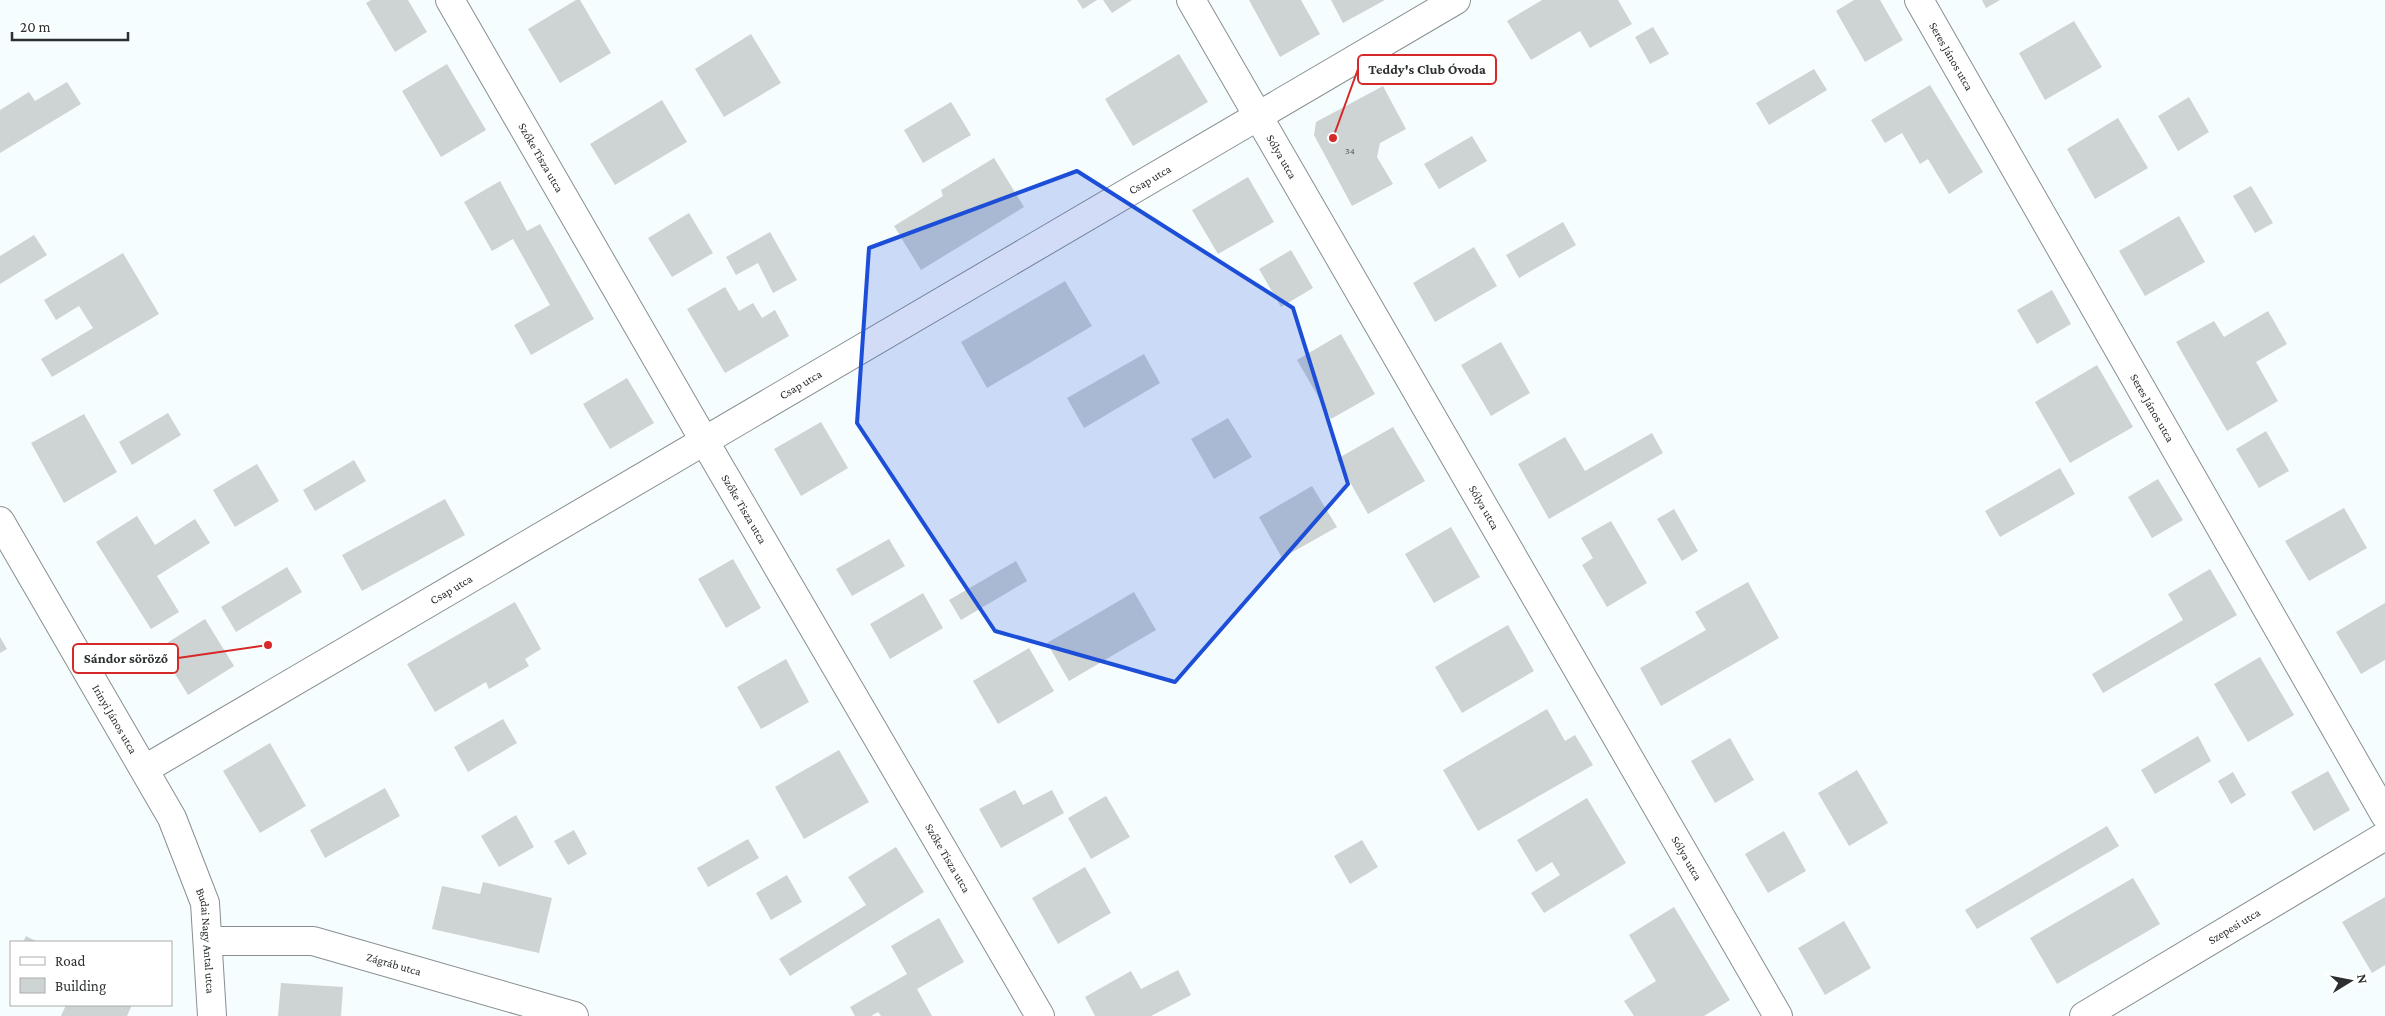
<svg xmlns="http://www.w3.org/2000/svg" width="2385" height="1016" font-family="'Crimson Pro',serif">
<style>
.building{fill:#cdd4d3}
.lines{fill:none;stroke-linecap:round;stroke-linejoin:round}
.street-casing{stroke:#898f90;stroke-width:30}
.secondary-casing{stroke:#898f90;stroke-width:30}
.street{stroke:#fff;stroke-width:28}
.secondary{stroke:#fff;stroke-width:28}
.marked{fill:#1d4ed8;fill-opacity:0.2;stroke:#1d4ed8;stroke-width:4;stroke-linejoin:round}
.labels{text-anchor:middle;dominant-baseline:central;stroke-width:4;stroke-linejoin:round;paint-order:stroke}
.number-label{font-size:10px;fill:#545859}
.street-label{font-size:12px;fill:#2c2f30;stroke:#fff}
.leader{fill:none;stroke:#d62828;stroke-width:2}
.callout-dot{fill:#d62828;stroke:#fff;stroke-width:2}
.callout{fill:#fff;stroke:#d62828;stroke-width:2}
.callout-label{font-size:14px;text-anchor:middle;font-weight:bold;fill:#2c2f30}
</style>
<rect width="100%" height="100%" fill="#f6fdff"/>
<!-- building -->
<path class="building" d="M371,0H408L427,32L395,52L366,3Z
M576,0H580L611,53L560,83L528,29Z
M1077,0H1097L1083,9Z
M1103,0H1132L1112,13Z
M1249,0H1301L1320,34L1280,57Z
M1331,0H1385L1343,23Z
M1542,0H1618L1632,24L1590,48L1580,31L1531,60L1507,21Z
M1854,0H1880L1903,40L1865,62L1836,11Z
M1982,0H2000L1986,8Z
M2074,21L2102,67L2045,100L2019,53Z
M1653,27L1669,54L1650,64L1635,37Z
M751,34L781,83L724,117L695,69Z
M1179,54L1208,102L1133,146L1105,99Z
M447,64L486,130L441,157L402,91Z
M1814,69L1827,90L1769,125L1756,103Z
M67,82L81,104L0,153V110L29,92L35,101Z
M1930,85L1983,172L1949,194L1928,159L1920,164L1902,133L1885,143L1871,120Z
M1383,86L1406,129L1380,143L1377,157L1393,184L1352,206L1314,135L1316,122Z
M2189,97L2209,132L2178,151L2158,116Z
M662,100L687,142L615,185L590,144Z
M951,102L971,135L923,163L904,130Z
M2118,118L2148,168L2095,199L2067,149Z
M1472,136L1487,161L1439,189L1424,164Z
M994,158L1024,207L921,270L894,226L943,196L941,190Z
M1248,177L1274,222L1218,254L1192,210Z
M500,181L527,231L540,224L594,319L531,355L514,325L550,305L513,239L492,251L464,202Z
M2251,186L2273,223L2255,233L2233,196Z
M689,213L713,253L672,277L648,238Z
M2179,216L2205,262L2145,296L2119,251Z
M1563,222L1576,245L1519,278L1506,255Z
M770,232L797,280L773,293L758,263L736,275L726,257Z
M34,235L47,255L0,284V256Z
M1474,247L1497,286L1435,322L1413,283Z
M1291,250L1313,288L1281,307L1259,269Z
M123,253L159,314L52,377L41,359L93,328L79,306L56,320L44,300Z
M1065,281L1092,326L987,388L961,342Z
M725,287L739,311L753,303L762,318L775,310L789,336L725,373L687,309Z
M2052,290L2071,324L2037,344L2017,310Z
M2268,311L2287,344L2256,362L2278,401L2227,431L2176,342L2214,321L2224,337Z
M1341,334L1375,394L1331,419L1297,360Z
M1501,342L1530,393L1491,416L1461,365Z
M1144,354L1160,383L1084,428L1067,398Z
M2097,365L2133,427L2070,463L2035,402Z
M627,378L654,423L610,449L583,404Z
M168,413L181,435L132,465L119,442Z
M84,414L117,472L64,503L31,443Z
M1228,418L1252,457L1214,479L1191,439Z
M821,422L848,468L801,496L774,449Z
M1393,427L1425,481L1368,514L1337,459Z
M2266,431L2289,471L2259,488L2236,449Z
M1652,433L1663,453L1549,519L1518,464L1565,437L1585,471Z
M354,460L366,481L315,511L303,490Z
M257,464L279,501L235,527L213,490Z
M2060,468L2075,494L2000,537L1985,511Z
M2158,479L2183,520L2152,538L2128,497Z
M1312,486L1337,527L1282,558L1259,517Z
M445,499L465,535L362,591L342,555Z
M2344,508L2367,548L2309,581L2285,541Z
M1674,509L1698,551L1682,561L1657,519Z
M137,516L155,545L195,519L210,543L157,576L179,612L151,629L96,542Z
M1611,521L1647,583L1607,607L1582,565L1593,558L1581,538Z
M1451,527L1480,577L1434,603L1405,554Z
M889,539L905,566L852,596L836,569Z
M733,559L761,608L726,628L698,579Z
M1016,561L1027,581L961,620L949,600Z
M287,567L302,592L236,632L221,607Z
M2210,569L2237,615L2103,693L2092,674L2183,620L2168,594Z
M1748,582L1779,638L1661,706L1640,668L1706,630L1695,612Z
M1134,592L1156,630L1069,681L1047,643Z
M923,593L943,628L890,659L870,624Z
M515,602L541,649L525,659L529,666L489,689L486,682L435,712L407,664Z
M2385,603V660L2361,674L2336,632Z
M205,619L234,666L188,695L159,648Z
M1508,625L1534,671L1462,713L1435,667Z
M0,637L7,649L0,653Z
M1029,648L1054,691L998,724L973,681Z
M2260,657L2294,715L2248,742L2214,684Z
M786,659L809,702L761,729L737,687Z
M1547,709L1565,741L1575,735L1593,765L1478,831L1443,770Z
M503,719L517,743L468,772L454,747Z
M2198,736L2211,761L2155,794L2141,770Z
M1730,738L1754,780L1715,803L1691,761Z
M270,743L306,806L260,833L223,771Z
M839,750L869,802L804,839L775,787Z
M1857,770L1888,823L1849,846L1818,793Z
M2328,771L2350,810L2314,831L2291,792Z
M2233,772L2246,795L2231,804L2218,781Z
M385,788L400,816L325,858L310,830Z
M1015,790L1023,805L1052,790L1064,813L1001,848L979,809Z
M1106,796L1130,837L1091,859L1068,818Z
M1587,798L1626,863L1544,913L1531,893L1560,875L1552,862L1536,872L1517,840Z
M516,815L534,847L499,867L481,836Z
M2107,826L2119,846L1977,929L1965,910Z
M574,830L587,854L568,865L554,841Z
M1784,831L1806,871L1768,893L1745,854Z
M748,839L759,858L708,887L697,868Z
M1362,840L1378,867L1350,884L1334,856Z
M896,847L924,892L790,976L779,959L866,905L848,877Z
M1085,867L1111,913L1058,944L1032,898Z
M787,875L802,902L771,920L756,893Z
M2133,878L2160,924L2057,984L2030,938Z
M483,882L552,898L539,953L432,929L442,886L480,894Z
M2385,897V965L2372,973L2342,922Z
M1674,907L1730,1000L1704,1016H1634L1624,1001L1656,981L1629,935Z
M939,918L964,962L917,989L932,1016H881L878,1012L871,1016H855L850,1007L907,974L891,946Z
M1844,921L1871,968L1825,995L1798,948Z
M26,936L38,942H23Z
M1178,970L1191,995L1151,1016H1095L1085,997L1131,971L1141,989Z
M281,983L343,987L341,1016H278Z
M66,1005H132L127,1016H61Z"/>
<g class="lines">
<!-- street casing -->
<g class="street-casing">
<g id="street">
<path id="s1" d="M450,0L705,442L1040,1016"/>
<path id="s2" d="M1191,0L1778,1016"/>
<path id="s3" d="M1919,0L2385,815"/>
<path id="s4" d="M208,941H313L574,1016"/>
<path id="s5" d="M2084,1016L2385,836"/>
</g>
</g>
<!-- secondary casing -->
<g class="secondary-casing">
<g id="secondary">
<path id="s6" d="M0,521L172,818L205,903L212,1016"/>
<path id="s7" d="M145,769L1456,0"/>
</g>
</g>
<!-- street -->
<use href="#street" class="street"/>
<!-- secondary -->
<use href="#secondary" class="secondary"/>
</g>
<!-- marked area -->
<path class="marked" d="M1077,171L1293,308L1348,484L1175,682L995,631L857,423L869,248Z"/>
<g class="labels">
<!-- number labels -->
<g class="number-label">
<text x="1350" y="150">34</text>
</g>
<!-- street labels -->
<g class="street-label">
<text stroke="none"><textPath href="#s3" startOffset="65">Seres János utca</textPath></text>
<text stroke="none"><textPath href="#s2" startOffset="181">Sólya utca</textPath></text>
<text stroke="none"><textPath href="#s1" startOffset="182">Szőke Tisza utca</textPath></text>
<text stroke="none"><textPath href="#s7" startOffset="1165">Csap utca</textPath></text>
<text stroke="none"><textPath href="#s7" startOffset="760">Csap utca</textPath></text>
<text stroke="none"><textPath href="#s3" startOffset="470">Seres János utca</textPath></text>
<text stroke="none"><textPath href="#s2" startOffset="586">Sólya utca</textPath></text>
<text stroke="none"><textPath href="#s1" startOffset="588">Szőke Tisza utca</textPath></text>
<text stroke="none"><textPath href="#s7" startOffset="355">Csap utca</textPath></text>
<text stroke="none"><textPath href="#s6" startOffset="229">Irinyi János utca</textPath></text>
<text stroke="none"><textPath href="#s1" startOffset="992">Szőke Tisza utca</textPath></text>
<text stroke="none"><textPath href="#s2" startOffset="991">Sólya utca</textPath></text>
<text stroke="none"><textPath href="#s5" startOffset="175">Szepesi utca</textPath></text>
<text stroke="none"><textPath href="#s6" startOffset="472">Budai Nagy Antal utca</textPath></text>
<text stroke="none"><textPath href="#s4" startOffset="189">Zágráb utca</textPath></text>
</g>
</g>
<!-- callouts -->
<path class="leader" d="M1333 138L1358 69M268 645L178 658"/>
<g class="callout-dot">
<circle cx="1333" cy="138" r="5"/>
<circle cx="268" cy="645" r="5"/>
</g>
<g class="callout">
<rect x="1358" y="55" width="138" height="29" rx="5"/>
<rect x="73" y="644" width="105" height="29" rx="5"/>
</g>
<g class="callout-label">
<text x="1427" y="74">Teddy's Club Óvoda</text>
<text x="126" y="663">Sándor söröző</text>
</g>
<!-- legend -->
<rect x="10" y="941" width="162" height="65" fill="#ffffff" stroke="#abacac"/>
<rect x="20" y="957" width="25" height="8" fill="#ffffff" stroke="#abacac"/>
<text x="55" y="966" font-size="15" fill="#2c2f30">Road</text>
<rect x="20" y="978" width="25" height="15" fill="#cdd4d3" stroke="#abacac"/>
<text x="55" y="991" font-size="15" fill="#2c2f30">Building</text>
<!-- north arrow -->
<g transform="translate(2350 981) rotate(80)" stroke="#ffffff" stroke-width="4" paint-order="stroke">
<path d="M0-4L9 19L0 12L-9 19Z" fill="#2c2f30"/>
<text y="-8" font-size="14" font-weight="bold" text-anchor="middle" fill="#2c2f30">N</text>
</g>
<!-- scale -->
<path d="M12 32v8h116v-8" fill="none" stroke="#2c2f30" stroke-width="2.5"/>
<text x="20" y="32" font-size="15" fill="#2c2f30" stroke="#ffffff" stroke-width="4" paint-order="stroke">20 m</text>
</svg>
